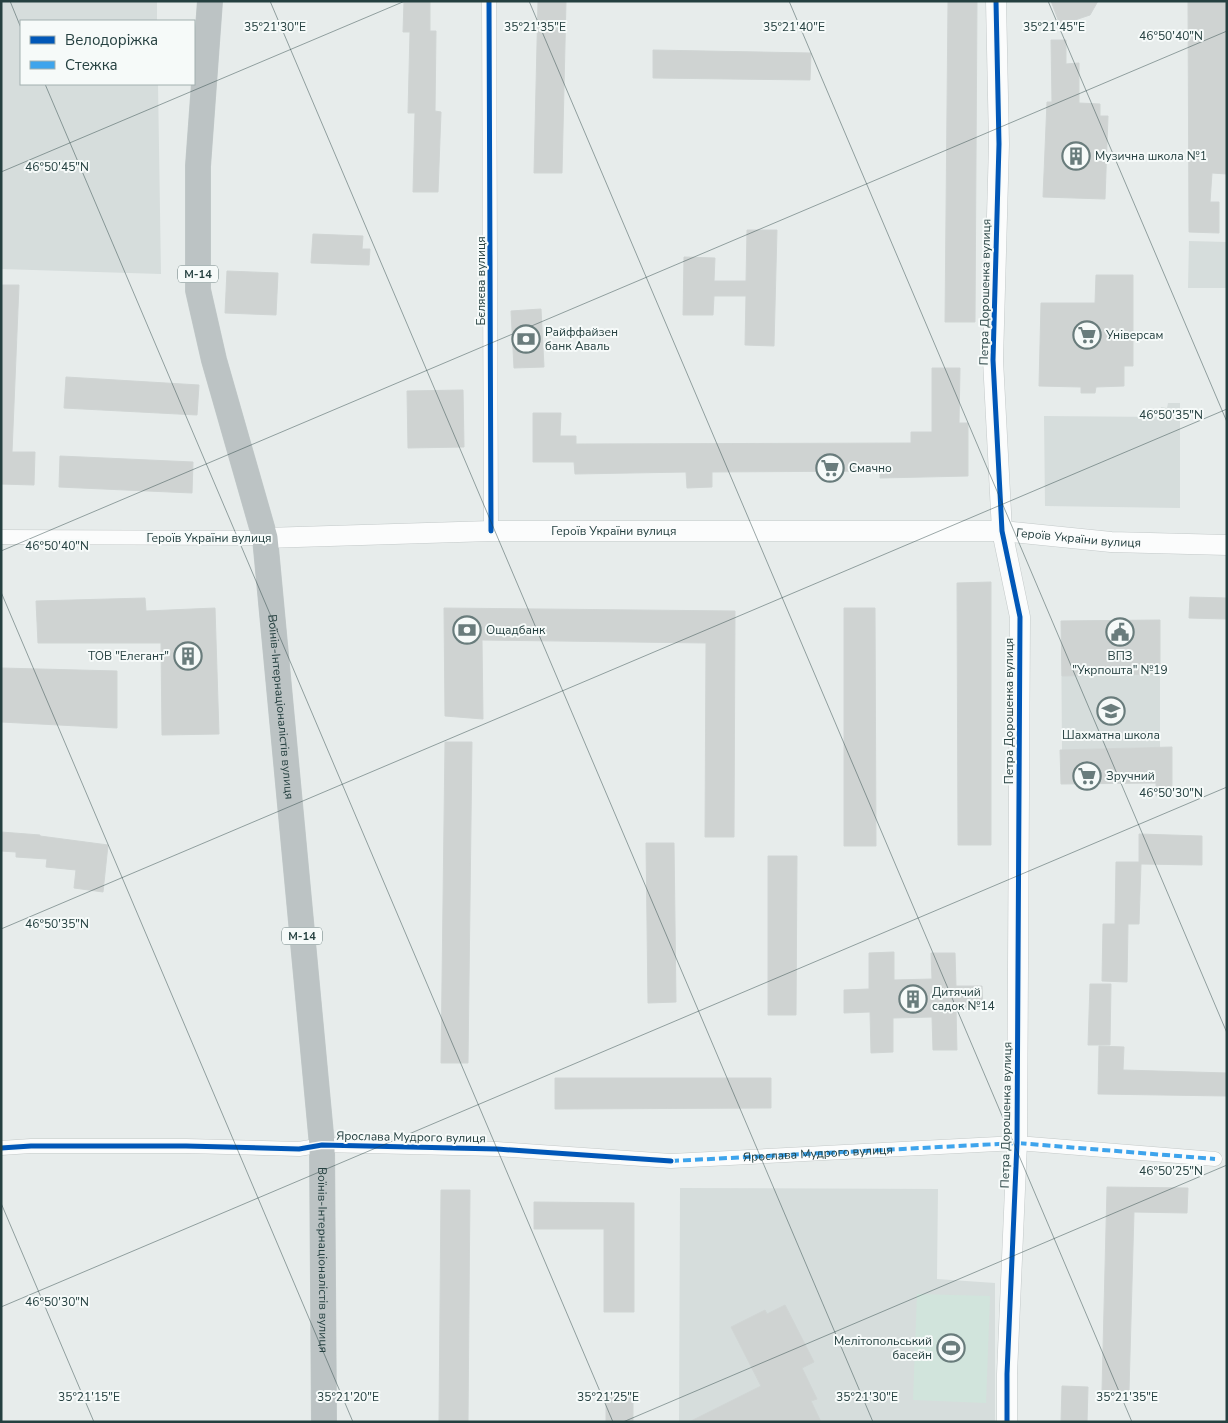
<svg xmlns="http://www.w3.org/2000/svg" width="1228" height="1423" font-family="'Nunito Sans',sans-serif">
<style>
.built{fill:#d6dddc}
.green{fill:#d1e4dc}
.building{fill:#cfd3d2;stroke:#d0d5d4}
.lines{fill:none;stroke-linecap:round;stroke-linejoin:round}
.street-casing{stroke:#c4c9c8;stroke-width:15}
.secondary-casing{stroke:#c3c9c9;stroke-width:21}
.highway-casing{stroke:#c2caca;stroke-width:26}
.street{stroke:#fbfcfc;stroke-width:14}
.secondary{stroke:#fbfcfc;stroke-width:20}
.highway{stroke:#bcc3c4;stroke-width:25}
.quiet{stroke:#3ea4ec;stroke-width:4;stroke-dasharray:8 4;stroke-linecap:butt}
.cycleway-casing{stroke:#f6faf9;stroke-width:8}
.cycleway{stroke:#0057b8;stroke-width:5}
.ticks{fill:none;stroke:#254040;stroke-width:1;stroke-opacity:0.45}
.labels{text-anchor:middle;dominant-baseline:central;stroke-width:4;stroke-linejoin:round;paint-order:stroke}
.shield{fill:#f6faf9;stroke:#647878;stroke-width:1}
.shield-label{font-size:11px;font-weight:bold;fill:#254040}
.poi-label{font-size:12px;fill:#254040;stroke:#f6faf9;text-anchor:start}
.street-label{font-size:12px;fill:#254040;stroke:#f6faf9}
.ticks-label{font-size:12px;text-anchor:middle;fill:#254040;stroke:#f6faf9;stroke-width:4;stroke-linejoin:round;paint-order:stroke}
</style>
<rect width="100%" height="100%" fill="#e7eceb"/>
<!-- built -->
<path class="built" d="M1,1H157V21H21V84H158L161,274L1,269Z
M1189,241L1227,242V288H1188Z
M1168,403H1180V508L1045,506L1044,416L1160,417L1161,407L1167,408Z
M1160,620V747L1062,750L1061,621Z
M680,1188L938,1189L937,1279L995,1283V1422H679Z"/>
<!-- green -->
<path class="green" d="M917,1294L990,1296L986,1403L913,1400Z"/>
<!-- building -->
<path class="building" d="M404,1H430V31H436L435,111L441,112L438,192H413L415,113H408L410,32H403Z
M538,1H566L562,173H534Z
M948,1H977L975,322H945Z
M1051,1H1098L1090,15L1060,25Z
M1188,1H1227V174L1212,173L1210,202H1219V233L1189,232Z
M1051,40H1066V64L1079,63V103L1100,104V116H1108L1105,199L1043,197L1047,102H1052Z
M653,50L811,53L810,80L653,78Z
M747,230H777L774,346L745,345L746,296H714L713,315H683L684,257L715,258L714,281H746Z
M313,234L363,236L362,249H370L369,265L311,263Z
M227,271L278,273L276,315L225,313Z
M1096,275H1133V366H1124V386L1096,387L1095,393H1081V387L1039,386L1041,303H1095Z
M1,285H19L12,452H35L34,485L1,484Z
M541,309L544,367L514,368L511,311Z
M932,368H960L959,423H968V476L880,478V471L712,472V487L687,488L686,472L575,474L574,462H533V413H561L560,436H576V444L911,443V432H932Z
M66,377L199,385L197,415L64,408Z
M463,390L464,447L408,448L407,391Z
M60,456L193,462L192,493L59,487Z
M991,582V845H958L957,583Z
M1190,597L1227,598V619L1189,618Z
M145,598L146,611L215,608L219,734L162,735L161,643H38L36,601Z
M444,608L735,611L734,837H705L706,643L482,640L483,719L445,716Z
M844,608H875L876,846H844Z
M1160,620V674L1062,676L1061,621Z
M1,668L117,671V728L1,722Z
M445,742H472L468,1063H441Z
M1172,747V795L1156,796V783L1061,784L1060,750Z
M1,832L40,835V836L108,845L103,892L74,888L76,870L46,867L47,859L16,857V852L1,851Z
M1139,834L1202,836V865L1141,864L1139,924H1128L1127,982L1102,981L1103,924H1115L1116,862H1139Z
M646,843H674L676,1002L648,1003Z
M768,856H797L796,1015H768Z
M894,952V980L932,979L931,953H955L956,986H982L983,1008L956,1009L957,1050H933L932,1017L893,1018V1052L871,1053L870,1012L844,1013V990L869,989V953Z
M1090,984H1111L1110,1045H1088Z
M1099,1046L1124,1047L1123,1070L1227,1073V1096L1098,1094Z
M555,1078H771V1108L555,1109Z
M1107,1187L1188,1188L1187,1213L1134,1212L1129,1391L1102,1390Z
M441,1190H470L468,1422H439Z
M534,1202L634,1203V1312H604V1229H534Z
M785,1305L814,1362L802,1368L817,1399L811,1401L821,1422H689L761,1386L731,1327L765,1310L767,1314Z
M1062,1386L1088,1387L1087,1422H1061Z
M606,1396H633V1422H606Z"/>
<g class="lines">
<!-- street casing -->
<g class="street-casing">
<g id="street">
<path d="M489,1L491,531"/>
<path d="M1,537L265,538"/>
<path id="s1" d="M1,1148L31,1146H186L299,1149L322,1145L497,1149L671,1161L1017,1143L1215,1159"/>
</g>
</g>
<!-- secondary casing -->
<g class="secondary-casing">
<g id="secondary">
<path d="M996,1L999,144L993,360L1002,531L1020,617L1017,1143L1007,1374V1422"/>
<path id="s2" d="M265,538L491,531H1002L1111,542L1227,545"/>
</g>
</g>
<!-- highway casing -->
<g class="highway-casing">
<g id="highway">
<path id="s3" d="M210,1L198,166V290L214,360L265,538L322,1145L324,1422"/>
</g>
</g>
<!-- street -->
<use href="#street" class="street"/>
<!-- secondary -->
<use href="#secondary" class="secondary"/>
<!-- highway -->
<use href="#highway" class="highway"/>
<!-- quiet -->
<path class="quiet" d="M671,1161L1017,1143L1215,1159"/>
<!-- cycleway casing -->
<g class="cycleway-casing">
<path id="cycleway" d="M489,1L491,531
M996,1L999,144L993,360L1002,531L1020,617L1017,1143L1007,1374V1422
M1,1148L31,1146H186L299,1149L322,1145L497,1149L671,1161"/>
</g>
<!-- cycleway -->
<use href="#cycleway" class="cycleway"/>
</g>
<!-- ticks -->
<path class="ticks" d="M10,1L21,28M270,1L873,1422M529,1L1132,1422M789,1L1227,1033M1048,1L1227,422M45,84L613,1422M1,172L405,1M1,551L1227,31M1,592L353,1422M1,929L1227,409M1,1203L94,1422M1,1307L1227,787M623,1422L1227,1165"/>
<!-- icons -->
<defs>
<g id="building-ring" transform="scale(1.4375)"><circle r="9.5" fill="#f6faf9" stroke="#697c7c" stroke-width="1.5"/><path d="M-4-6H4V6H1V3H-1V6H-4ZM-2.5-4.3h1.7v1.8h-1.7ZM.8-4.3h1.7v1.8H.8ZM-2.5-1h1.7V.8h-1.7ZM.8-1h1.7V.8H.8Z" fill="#697c7c"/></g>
<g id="supermarket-ring" transform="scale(1.4375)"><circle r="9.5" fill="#f6faf9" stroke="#697c7c" stroke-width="1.5"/><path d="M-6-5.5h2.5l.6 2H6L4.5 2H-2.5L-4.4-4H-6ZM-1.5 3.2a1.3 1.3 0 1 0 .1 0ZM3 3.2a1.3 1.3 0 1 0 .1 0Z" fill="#697c7c"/></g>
<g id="bank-ring" transform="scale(1.4375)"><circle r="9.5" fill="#f6faf9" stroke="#697c7c" stroke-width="1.5"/><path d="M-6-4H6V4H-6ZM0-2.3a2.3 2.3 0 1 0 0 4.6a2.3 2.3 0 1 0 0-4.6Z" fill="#697c7c"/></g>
<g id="civic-ring" transform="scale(1.4375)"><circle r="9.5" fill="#f6faf9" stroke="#697c7c" stroke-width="1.5"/><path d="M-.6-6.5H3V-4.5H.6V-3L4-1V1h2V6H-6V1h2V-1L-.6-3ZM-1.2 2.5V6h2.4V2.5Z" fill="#697c7c"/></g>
<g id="school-ring" transform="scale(1.4375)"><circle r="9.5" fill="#f6faf9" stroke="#697c7c" stroke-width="1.5"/><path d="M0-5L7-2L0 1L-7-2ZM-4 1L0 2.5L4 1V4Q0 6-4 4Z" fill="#697c7c"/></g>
<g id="stadium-ring" transform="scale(1.4375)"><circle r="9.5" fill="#f6faf9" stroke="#697c7c" stroke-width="1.5"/><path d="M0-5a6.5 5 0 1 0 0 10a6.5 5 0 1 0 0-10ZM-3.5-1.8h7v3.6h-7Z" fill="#697c7c"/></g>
</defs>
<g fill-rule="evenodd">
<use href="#building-ring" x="1076" y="156"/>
<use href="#supermarket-ring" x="1087" y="335"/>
<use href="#bank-ring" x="526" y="339"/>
<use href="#supermarket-ring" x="830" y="468"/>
<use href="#bank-ring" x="467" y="630"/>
<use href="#civic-ring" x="1120" y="632"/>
<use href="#building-ring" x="188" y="656"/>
<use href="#school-ring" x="1111" y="711"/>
<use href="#supermarket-ring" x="1087" y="776"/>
<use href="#building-ring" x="913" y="999"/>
<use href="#stadium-ring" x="951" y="1348"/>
</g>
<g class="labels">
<!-- shield labels -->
<g class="shield">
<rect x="178" y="265.5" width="40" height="17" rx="4"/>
<rect x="282" y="927.5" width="40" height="17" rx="4"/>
</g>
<g class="shield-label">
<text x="198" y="274">М-14</text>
<text x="302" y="936">М-14</text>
</g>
<!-- poi labels -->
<g class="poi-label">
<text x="1095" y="156">Музична школа №1</text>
<text x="545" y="332">Райффайзен<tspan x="545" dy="14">банк Аваль</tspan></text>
<text x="1106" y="335">Універсам</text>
<text x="849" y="468">Смачно</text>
<text x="486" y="630">Ощадбанк</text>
<text x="169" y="656" text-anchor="end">ТОВ "Елегант"</text>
<text x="1120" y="656" text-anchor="middle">ВПЗ<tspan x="1120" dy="14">"Укрпошта" №19</tspan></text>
<text x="1111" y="735" text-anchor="middle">Шахматна школа</text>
<text x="1106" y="776">Зручний</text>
<text x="932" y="992">Дитячий<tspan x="932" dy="14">садок №14</tspan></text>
<text x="932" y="1341" text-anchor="end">Мелітопольський<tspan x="932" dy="14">басейн</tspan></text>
</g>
<!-- street labels -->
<g class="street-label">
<text transform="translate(481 281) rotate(-90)">Бєляєва вулиця</text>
<text transform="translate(985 292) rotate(-89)">Петра Дорошенка вулиця</text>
<text stroke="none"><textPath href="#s2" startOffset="349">Героїв України вулиця</textPath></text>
<text x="209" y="538">Героїв України вулиця</text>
<text stroke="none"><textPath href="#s2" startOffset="814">Героїв України вулиця</textPath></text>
<text stroke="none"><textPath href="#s3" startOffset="716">Воїнів-Інтернаціоналістів вулиця</textPath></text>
<text transform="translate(1009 711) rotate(-90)">Петра Дорошенка вулиця</text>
<text transform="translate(1006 1115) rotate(-89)">Петра Дорошенка вулиця</text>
<text transform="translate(411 1137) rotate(1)">Ярослава Мудрого вулиця</text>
<text stroke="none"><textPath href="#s1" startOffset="818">Ярослава Мудрого вулиця</textPath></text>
<text stroke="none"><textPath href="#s3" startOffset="1271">Воїнів-Інтернаціоналістів вулиця</textPath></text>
</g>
</g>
<g class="ticks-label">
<text x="275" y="31">35°21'30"E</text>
<text x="535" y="31">35°21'35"E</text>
<text x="794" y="31">35°21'40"E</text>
<text x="1054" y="31">35°21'45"E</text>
<text x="1171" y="40">46°50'40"N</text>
<text x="57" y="171">46°50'45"N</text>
<text x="1171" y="419">46°50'35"N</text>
<text x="57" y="550">46°50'40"N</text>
<text x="1171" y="797">46°50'30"N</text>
<text x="57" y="928">46°50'35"N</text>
<text x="1171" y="1175">46°50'25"N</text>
<text x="57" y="1306">46°50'30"N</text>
<text x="89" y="1401">35°21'15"E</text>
<text x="348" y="1401">35°21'20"E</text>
<text x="608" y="1401">35°21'25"E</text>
<text x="867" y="1401">35°21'30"E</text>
<text x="1127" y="1401">35°21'35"E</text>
</g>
<!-- border -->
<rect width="1228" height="1423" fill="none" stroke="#254040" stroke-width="5"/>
<!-- legend -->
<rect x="20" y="20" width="175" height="65" fill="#f6faf9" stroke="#a2b0af"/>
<rect x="30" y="36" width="25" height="8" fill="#0057b8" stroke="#a2b0af"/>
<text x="65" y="45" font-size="15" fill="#254040">Велодоріжка</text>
<rect x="30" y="61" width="25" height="8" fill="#3ea4ec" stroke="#a2b0af"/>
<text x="65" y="70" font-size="15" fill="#254040">Стежка</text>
</svg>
